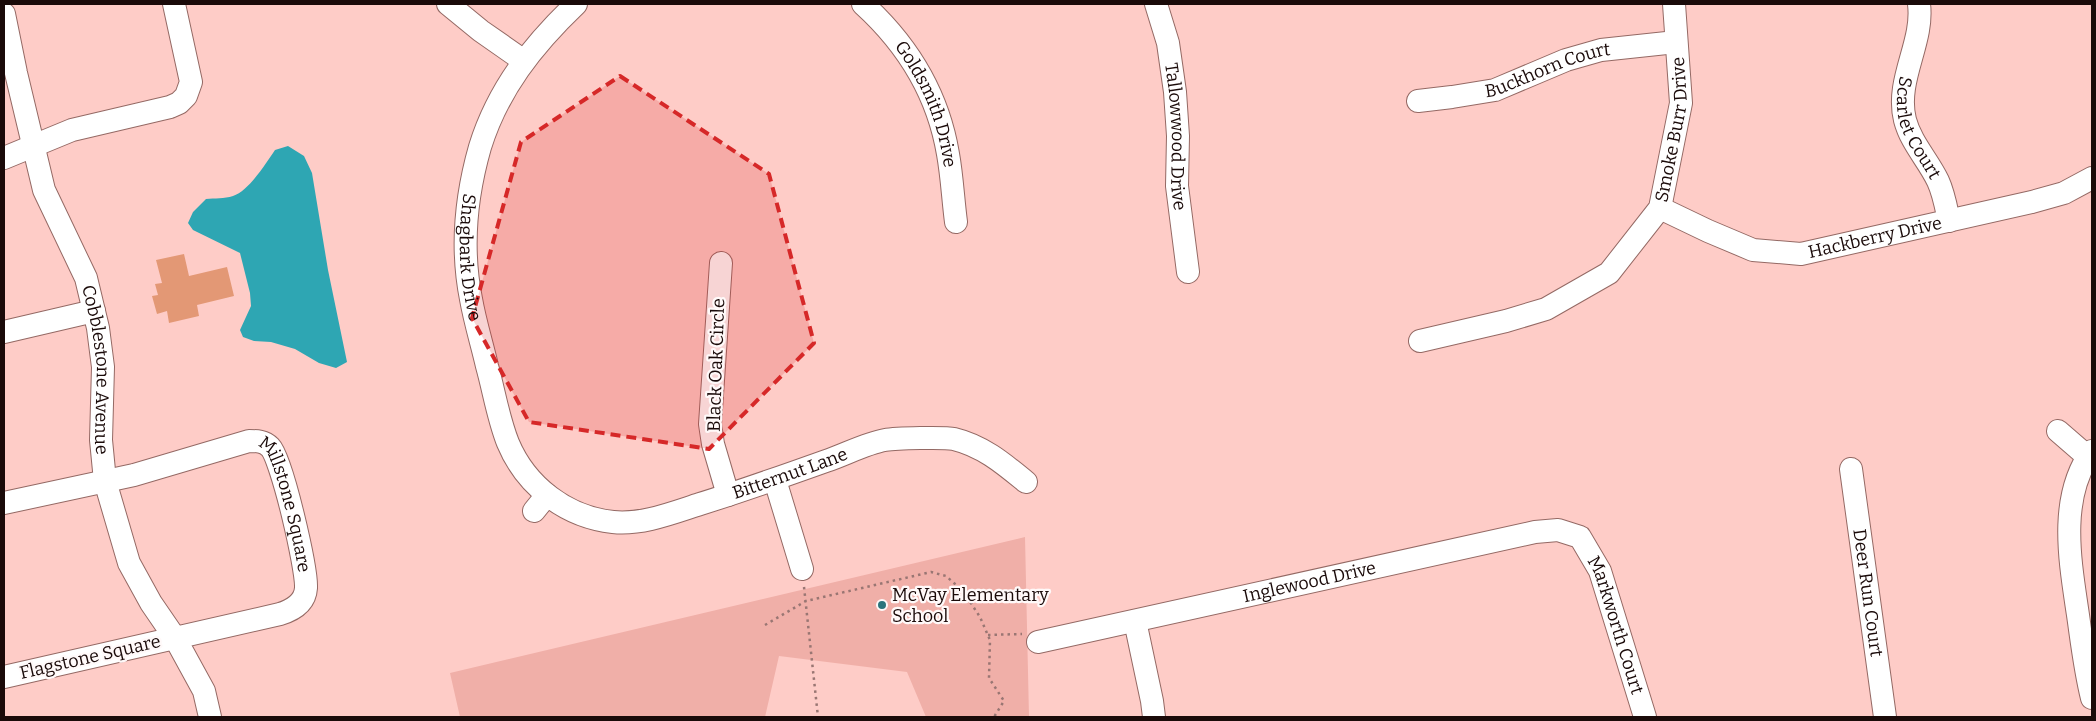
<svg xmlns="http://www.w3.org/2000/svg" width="2096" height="721" font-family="Bitter,serif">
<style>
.green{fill:#f0afa8}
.water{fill:#2ea6b3}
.building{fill:#e39875}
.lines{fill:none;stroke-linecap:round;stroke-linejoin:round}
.minor-casing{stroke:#946964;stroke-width:24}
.path{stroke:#997673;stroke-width:2.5;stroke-dasharray:2.5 4;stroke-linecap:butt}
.minor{stroke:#fff;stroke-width:22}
.marked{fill:#d62828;fill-opacity:0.2;stroke:#d62828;stroke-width:4;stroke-dasharray:10 6;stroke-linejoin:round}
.poi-dot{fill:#2b747c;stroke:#fff9f9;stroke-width:2}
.labels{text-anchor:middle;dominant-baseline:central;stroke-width:4.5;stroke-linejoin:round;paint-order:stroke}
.street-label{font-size:18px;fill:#1a0a09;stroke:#fff9f9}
.poi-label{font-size:18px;fill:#1a0a09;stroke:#fff9f9;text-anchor:start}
</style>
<rect width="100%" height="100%" fill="#feccc7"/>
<!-- green -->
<path class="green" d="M1025,537L1029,717H926L907,672L779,656L765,717H460L450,673Z"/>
<!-- water -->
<path class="water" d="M288,146L304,156L312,173L328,270L347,362L336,368L319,363L295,349L271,342L254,341L243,337L240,330L251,306L250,293L240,253L193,230L188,223L193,212L206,199C215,198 224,199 233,196C249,191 266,163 275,150Z"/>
<!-- building -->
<path class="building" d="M184,254L189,276L227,267L234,296L197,305L199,316L169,323L167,311L157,314L152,296L158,295L155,284L162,283L156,260Z"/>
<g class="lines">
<!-- minor casing -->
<g class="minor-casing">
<g id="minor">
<path d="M448,4L481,31L524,61"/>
<path id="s1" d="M576,4C533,45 498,89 480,147C466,196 461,249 471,299C475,322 482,344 487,366C494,391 498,418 508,443C526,486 566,517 613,522C642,525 672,513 700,504C742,491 784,476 826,461C844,455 867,443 885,440C896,438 945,437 954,439C983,446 1004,464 1026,482"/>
<path id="s2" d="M863,4C907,44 938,94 948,154C952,176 953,199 956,222"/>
<path id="s3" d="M1156,4L1168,43L1175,92L1178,136L1177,186L1188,272"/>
<path id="s4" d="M1919,4C1924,43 1895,80 1905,120C1911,143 1928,160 1938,181C1944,194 1946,207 1949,221"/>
<path id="s5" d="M4,14L16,73L44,190L86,278L98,328L103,367L101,440L105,481L129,563L151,603L175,638L204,691L210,717"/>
<path id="s6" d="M1418,101L1452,97L1495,90L1566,60L1601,50L1676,42"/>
<path d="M4,158L72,130L170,107L179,103L186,96L191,82L174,4"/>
<path id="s7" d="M1660,208L1708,231L1753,250L1801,254L2032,202L2064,193L2092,178"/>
<path d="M721,263L710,424L713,444L728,495"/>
<path d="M4,332L94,311"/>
<path id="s8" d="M1420,341L1506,321L1546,309L1609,273L1660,208L1681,103L1674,4"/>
<path d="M2058,431L2088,457"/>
<path d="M2092,451C2058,497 2070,561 2078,615C2082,643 2085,670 2092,698"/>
<path id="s9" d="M1851,469L1885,717"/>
<path d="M775,480L802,569"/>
<path id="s10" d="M4,503L134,475L249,441C257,441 264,441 270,447C282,459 307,569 306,588C305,603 293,610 280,614L4,677"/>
<path d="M534,511L547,495"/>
<path d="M1135,621L1152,701L1154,717"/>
<path id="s11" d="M1038,642L1535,532L1558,530L1580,537L1600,571L1645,717"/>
</g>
</g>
<!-- path -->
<path class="path" d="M804,587L818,717
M765,625L806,601L931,572L946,576L963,591L980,617L990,640L989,678L1004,701L994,717
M988,635L1022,634"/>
<!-- minor -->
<use href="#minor" class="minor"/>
</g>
<!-- marked area -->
<path class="marked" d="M620,76L769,174L814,343L709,449L529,422L472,318L521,142Z"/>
<!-- markers -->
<circle class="poi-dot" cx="882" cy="605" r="5"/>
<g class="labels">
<!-- street labels -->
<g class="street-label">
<text stroke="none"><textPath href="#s6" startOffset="134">Buckhorn Court</textPath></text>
<text stroke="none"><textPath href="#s2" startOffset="121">Goldsmith Drive</textPath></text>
<text stroke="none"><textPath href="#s4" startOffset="129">Scarlet Court</textPath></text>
<text stroke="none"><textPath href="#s8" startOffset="365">Smoke Burr Drive</textPath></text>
<text stroke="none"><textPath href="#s3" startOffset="135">Tallowwood Drive</textPath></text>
<text stroke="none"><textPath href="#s7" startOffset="226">Hackberry Drive</textPath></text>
<text stroke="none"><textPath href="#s1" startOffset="286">Shagbark Drive</textPath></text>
<text transform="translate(716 365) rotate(-88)">Black Oak Circle</text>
<text stroke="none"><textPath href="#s5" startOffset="371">Cobblestone Avenue</textPath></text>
<text stroke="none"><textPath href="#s1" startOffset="799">Bitternut Lane</textPath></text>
<text stroke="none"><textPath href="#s10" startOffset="335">Millstone Square</textPath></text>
<text stroke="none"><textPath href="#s11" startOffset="278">Inglewood Drive</textPath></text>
<text stroke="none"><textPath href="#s9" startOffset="125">Deer Run Court</textPath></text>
<text stroke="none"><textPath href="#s11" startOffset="651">Markworth Court</textPath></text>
<text transform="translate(90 657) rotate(-13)">Flagstone Square</text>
</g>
<!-- poi labels -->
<g class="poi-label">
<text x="892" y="595">McVay Elementary<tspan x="892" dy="21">School</tspan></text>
</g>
</g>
<!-- border -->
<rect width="2096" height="721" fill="none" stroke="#1a0a09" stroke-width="10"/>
</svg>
